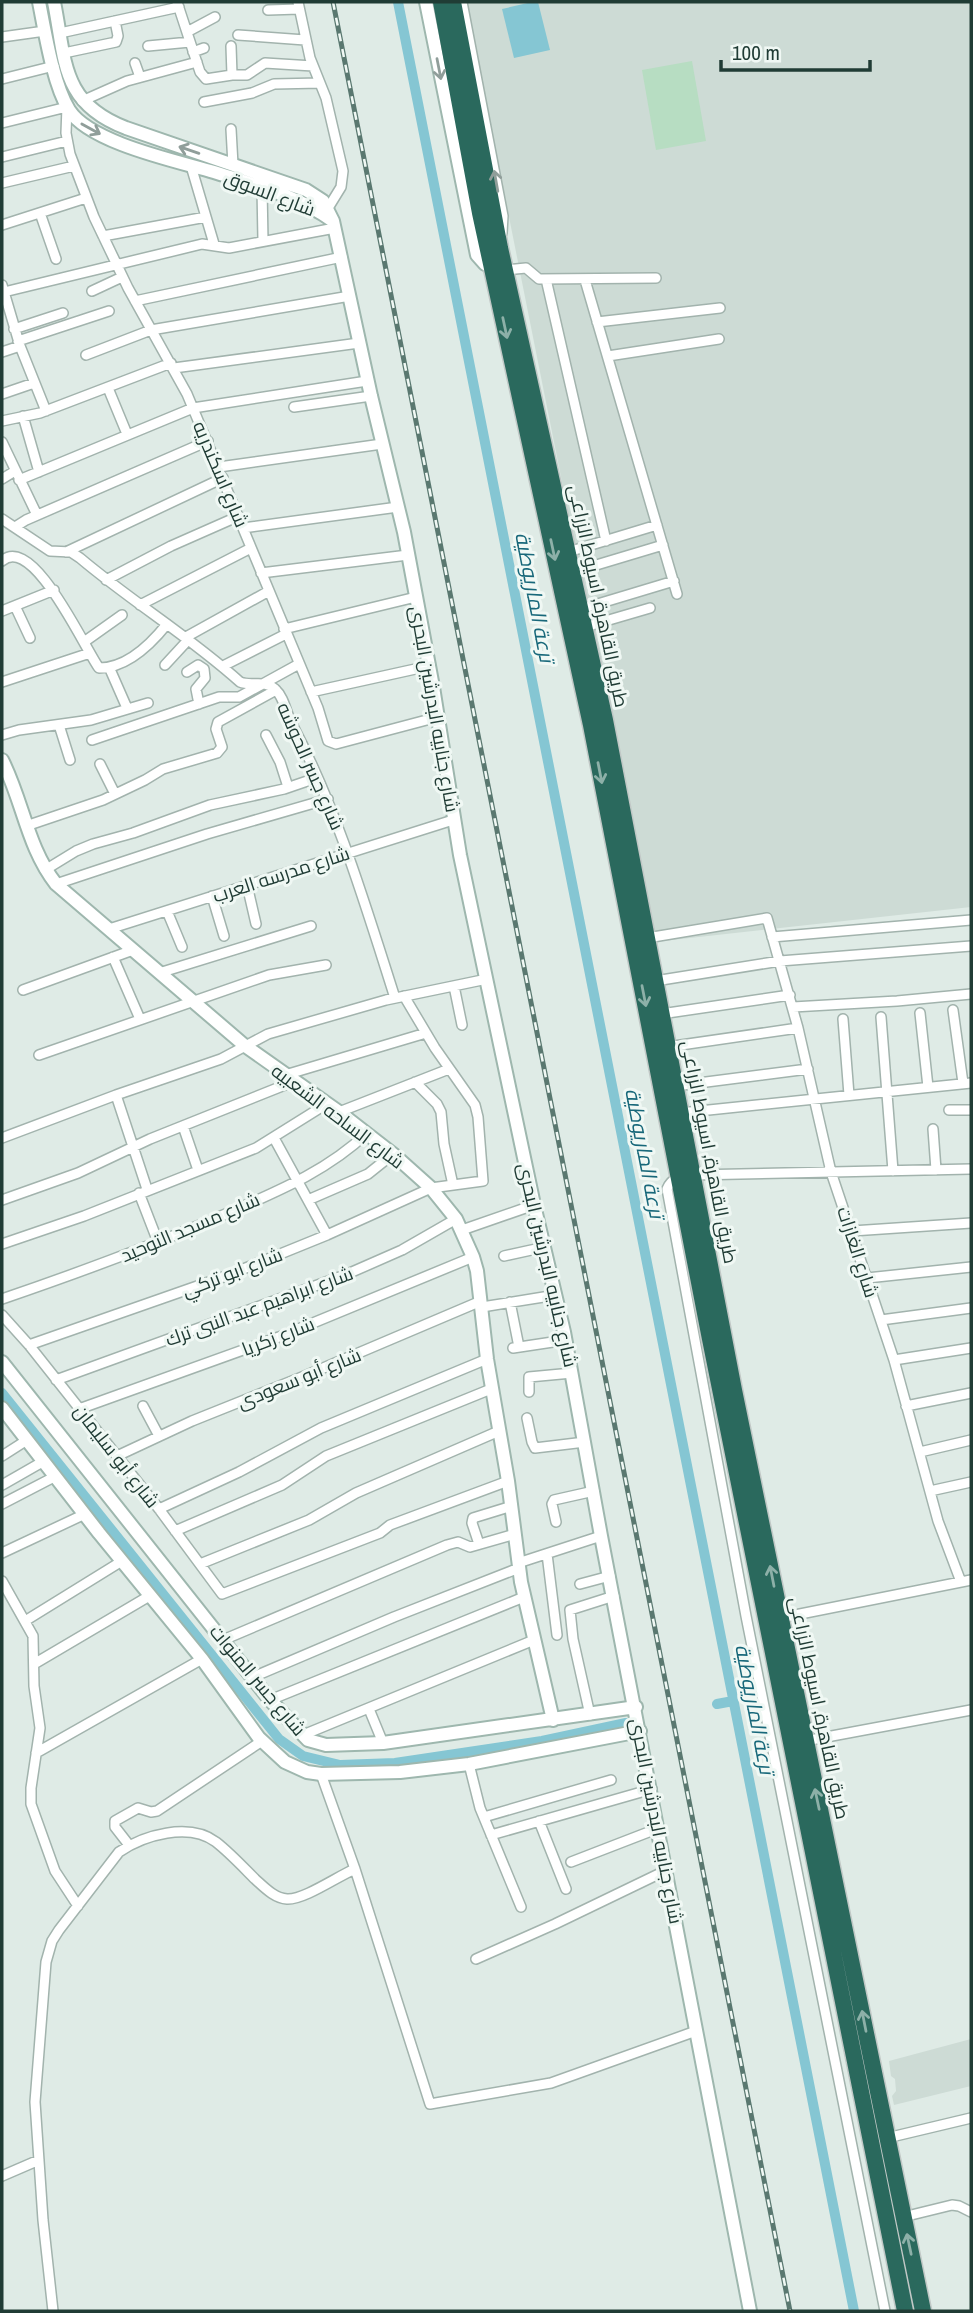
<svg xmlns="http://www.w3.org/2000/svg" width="973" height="2313" font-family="'Archivo Narrow',Cairo,sans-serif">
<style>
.built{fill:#cddbd5}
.green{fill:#b7ddc2}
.water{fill:#85c6d3}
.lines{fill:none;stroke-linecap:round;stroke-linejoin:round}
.canal{stroke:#85c6d3;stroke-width:10}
.street-casing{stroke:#a2b3ad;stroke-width:12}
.secondary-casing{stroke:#9eb7ae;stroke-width:16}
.highway-casing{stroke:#c1c8c6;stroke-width:19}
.street{stroke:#fff;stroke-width:9}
.secondary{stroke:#fff;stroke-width:12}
.highway{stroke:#2a695d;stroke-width:16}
.rail-casing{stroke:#5a7870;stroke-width:5}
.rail{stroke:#f0f8f4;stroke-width:2.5;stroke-dasharray:8;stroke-linecap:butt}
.oneway{stroke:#909e9a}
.oneway2{stroke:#8db0a8}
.labels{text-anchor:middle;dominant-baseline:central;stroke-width:6;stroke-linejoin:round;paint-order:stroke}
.street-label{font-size:19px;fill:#203c35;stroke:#f0f8f4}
.water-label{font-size:21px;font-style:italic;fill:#18687a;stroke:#f0f8f4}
</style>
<rect width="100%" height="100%" fill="#dfebe6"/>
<!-- built -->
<path class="built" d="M466,2H971V907L654,942Z
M971,2039V2086L894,2105L892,2096L896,2091L895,2079L891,2076L889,2061Z"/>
<!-- green -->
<path class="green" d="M692,61L706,141L656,150L642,70Z"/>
<!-- water -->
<path class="water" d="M532,2H538L550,50L514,58L502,9Z"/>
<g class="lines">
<!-- canal -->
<path class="canal" d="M398,2L854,2311
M2,1393L279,1739L303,1756L340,1765L395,1763L542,1741L626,1723
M717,1704L733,1701"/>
<!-- street casing -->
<g class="street-casing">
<path id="street" d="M177,2L200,72L206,79L232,75H247L265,63L313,66
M298,2L310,58L326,98L343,171L341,187L325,213
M462,2L503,216L502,233
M268,10L299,9
M187,32L215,17
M60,33L179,7
M238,35L305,40
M2,37L45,31
M148,46L190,42
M231,46L232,75
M193,52L204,48
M64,53L116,42L118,36L115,21
M135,63L140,77
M2,79L54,66
M82,101L127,81L197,62
M204,102L252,93L274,84L320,83
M2,123L67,107L66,133L70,154L94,217L128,288L187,394L318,708L328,741L336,744L438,717
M231,129L233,165
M2,157L67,141
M191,166L214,244
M2,183L74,166
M262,188L263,241
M40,213L56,259
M2,225L86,198
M103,236L206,217
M505,270L526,268L539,279L656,278
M546,279L606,541
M585,280L677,594
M2,285L20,346L46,411
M92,291L122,277
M4,292L202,244L229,248L335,228
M135,301L342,257
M597,322L720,308
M14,329L63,313
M18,341L109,311
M2,352L20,346
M86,355L151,330L350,296
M608,356L719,339
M174,368L359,343
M108,388L127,434
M2,394L34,383
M294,407L371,396
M23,416L39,472
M2,421L40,413L171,363
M2,442L37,515
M219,467L382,444
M2,479L15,471
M19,480L193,408L367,381
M2,519L50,551L71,552L80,558C132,602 189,636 240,682C252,687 263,679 275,689C284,697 286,712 291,722C337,809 365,904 395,998
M15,527L26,520L208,441
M243,528L398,507
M66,552L223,478
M568,552L657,525
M2,561C33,533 85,649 99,668C126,668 151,644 167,624
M573,572L663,545
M261,573L408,555
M106,580L171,546L239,516
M140,605L251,548
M15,606L30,638
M581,609L674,581
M2,611L54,590
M585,627L650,608
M284,629L416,597
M186,637L269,591
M84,642L122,615
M165,665L189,639
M223,666L286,634
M109,667L127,708
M187,672L198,665L204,669L205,678L196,689L199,704
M2,682L90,653
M311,692L429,666
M59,725L70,760
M2,735L19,730L91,720L148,703
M266,735L280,762L288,787
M92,740L219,697H239L299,664
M100,764L115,794
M26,826L103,800L145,780L163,769L217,753L222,747L216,729L218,722L276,690
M45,870L76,851L93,844L133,833L210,805L284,789L316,778
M56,884L207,834L328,799
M247,885L256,924
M212,896L224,936
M167,911L182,947
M109,929L453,820
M772,937L971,920
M647,938L767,918L798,1028L831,1172L894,1360L938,1521L961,1582
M113,957L140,1019
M159,973L311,926
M655,981L780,961L971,946
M454,986L462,1025
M23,990L133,950
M793,1007L897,1001L971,994
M953,1010L963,1083
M920,1013L928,1087
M661,1014L790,995
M881,1017L893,1171
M843,1019L849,1095
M667,1047L798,1028
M39,1055L269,975L326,965
M285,1075L426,1033
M415,1082L437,1104L441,1112L444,1144L453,1185
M675,1086L808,1069
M116,1095L147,1189
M949,1110H971
M339,1112L449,1069
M680,1113L971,1083
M183,1126L198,1170
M933,1129L936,1170
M2,1138L116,1095L221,1059L268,1034L386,1000L487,979
M274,1138L327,1235
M139,1193L158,1242
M2,1200L78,1173L150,1139L295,1081
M308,1200L368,1174L393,1154
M462,1230L534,1205
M852,1231L971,1223
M2,1244L84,1216L256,1148L328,1103
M504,1256L545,1247
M867,1278L971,1267
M2,1299C78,1273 154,1245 228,1213C278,1191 327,1171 367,1133
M510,1302L519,1347
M482,1307L556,1295
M2,1315L29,1345L159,1509L222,1594L380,1533L390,1525L508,1481
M881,1320L971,1308
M29,1345L226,1276L327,1235L431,1188L483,1181L478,1117L475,1105L435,1048L404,996
M513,1348L566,1340
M894,1360L971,1348
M56,1380L345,1275L402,1250L456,1219
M529,1392V1377L572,1373
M143,1406L159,1436
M906,1406L971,1393
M79,1409L279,1337L473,1257
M527,1418L532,1442L535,1448L585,1442
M920,1452L971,1440
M2,1456L27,1440
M117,1456L192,1421L302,1377L481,1301
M2,1485L44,1461
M930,1491L971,1482
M2,1504L56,1476
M159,1509L239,1472L321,1428L487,1359
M556,1522L552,1504L554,1500L594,1491
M175,1531L282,1485L326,1456L491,1389
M479,1544L472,1523L473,1518L512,1506
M2,1553L85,1514
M547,1554L557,1635
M518,1563L601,1536
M200,1564L309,1520L356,1493L499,1431
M2,1581L33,1636L34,1686L40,1728L31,1788V1804L55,1871L78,1906
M580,1584L610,1576
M780,1618L971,1580
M25,1621L122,1561
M223,1640L447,1545L458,1542L470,1547L515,1534
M34,1664L151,1595
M253,1677L394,1617L519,1568
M270,1700L524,1597
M369,1709L383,1743
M590,1715L573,1639L570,1610L614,1596
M303,1735L534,1640
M805,1741L971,1710
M36,1753L202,1659
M469,1764L480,1808L521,1907
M321,1774L355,1869L430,2104L551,2083L696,2031
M484,1817L611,1780
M539,1821L566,1889
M491,1835L652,1789
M129,1845L115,1827V1821L138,1808L151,1812L157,1811L262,1741
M571,1862L659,1828
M476,1959L555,1924L667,1870
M887,2138L971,2118
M2,2176L39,2160
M903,2217L952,2205L959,2206L971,2212
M53,2311L43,2220L35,2102L46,1962L52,1941L59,1930L119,1852C144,1835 189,1822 216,1842C230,1853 243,1867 255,1879C264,1887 274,1898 287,1899C304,1900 338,1876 355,1869
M885,2311L746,1616L667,1189C672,1177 682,1176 693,1175L971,1169"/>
</g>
<!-- secondary casing -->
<g class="secondary-casing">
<path id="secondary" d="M39,2C45,32 53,84 69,110C90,143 177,161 214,172C255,185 298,196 333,221
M54,2C66,62 61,103 126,128L306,190L323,201L333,221L371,396L404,532L433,687L460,855L534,1205L564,1332L601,1536L750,2311
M426,2L477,255L485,264L491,266
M2,760C23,801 27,847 56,884L244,1045L339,1112L393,1154L431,1188L456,1219L473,1257L477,1271L487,1359L508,1481L521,1582L553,1720
M2,1362L270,1700L308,1740L326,1745L383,1743L636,1707
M2,1408L99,1533L202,1659L259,1738L285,1762L307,1772L321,1774L400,1772L469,1764L640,1731"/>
</g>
<!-- highway casing -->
<g class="highway-casing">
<path id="highway" d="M441,2L480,213L591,725L710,1339L905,2311
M453,2L500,248L605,720L734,1390L923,2311"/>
</g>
<!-- street -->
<use href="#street" class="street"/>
<!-- secondary -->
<use href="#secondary" class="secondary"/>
<!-- highway -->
<use href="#highway" class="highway"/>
<!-- rail casing -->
<g class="rail-casing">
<path id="rail" d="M333,2L790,2311"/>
</g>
<!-- rail -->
<use href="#rail" class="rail"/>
</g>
<!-- one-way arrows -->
<defs><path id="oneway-shaft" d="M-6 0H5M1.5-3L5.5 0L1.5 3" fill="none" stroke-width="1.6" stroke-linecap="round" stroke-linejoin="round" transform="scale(1.75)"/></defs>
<g class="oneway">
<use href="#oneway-shaft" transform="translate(439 69) rotate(79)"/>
<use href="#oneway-shaft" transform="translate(91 129) rotate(29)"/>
<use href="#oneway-shaft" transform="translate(189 150) rotate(-161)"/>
<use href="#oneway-shaft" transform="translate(496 181) rotate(-100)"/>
</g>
<g class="oneway2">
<use href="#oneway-shaft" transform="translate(505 328) rotate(78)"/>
<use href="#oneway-shaft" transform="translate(553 550) rotate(78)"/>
<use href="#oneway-shaft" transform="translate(600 773) rotate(79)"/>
<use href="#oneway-shaft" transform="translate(644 996) rotate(79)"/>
<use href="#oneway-shaft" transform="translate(772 1576) rotate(-101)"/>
<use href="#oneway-shaft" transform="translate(817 1799) rotate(-102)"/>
<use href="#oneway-shaft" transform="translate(864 2021) rotate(-101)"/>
<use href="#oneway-shaft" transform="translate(909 2244) rotate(-102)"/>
</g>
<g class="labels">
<!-- street labels -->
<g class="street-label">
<text transform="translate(270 193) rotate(21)">شارع السوق</text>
<text transform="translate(221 474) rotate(67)">شارع اسكندريه</text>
<text transform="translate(599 596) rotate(78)">طريق القاهرة, اسيوط الزراعى</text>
<text transform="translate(435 709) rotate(80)">شارع جنابيه البدرشين البحرى</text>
<text transform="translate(311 766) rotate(66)">شارع جسر الحوشه</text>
<text transform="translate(281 874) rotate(-18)">شارع مدرسه العرب</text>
<text transform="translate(338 1116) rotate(37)">شارع الساحه الشعبيه</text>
<text transform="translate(710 1152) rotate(79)">طريق القاهرة, اسيوط الزراعى</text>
<text transform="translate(190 1227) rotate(-23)">شارع مسجد التوحيد</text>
<text transform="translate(858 1252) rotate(72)">شارع الغازات</text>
<text transform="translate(548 1265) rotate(77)">شارع جنابيه البدرشين البحرى</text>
<text transform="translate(232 1272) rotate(-21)">شارع ابو تركي</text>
<text transform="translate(259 1306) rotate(-20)">شارع ابراهيم عبد النبى ترك</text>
<text transform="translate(278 1336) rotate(-21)">شارع زكريا</text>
<text transform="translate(299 1378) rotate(-22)">شارع أبو سعودى</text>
<text transform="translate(117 1456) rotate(52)">شارع أبو سليمان</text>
<text transform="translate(258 1680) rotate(50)">شارع جسر المنوات</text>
<text transform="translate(820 1708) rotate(78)">طريق القاهرة, اسيوط الزراعى</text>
<text transform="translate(657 1821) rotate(79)">شارع جنابيه البدرشين البحرى</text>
</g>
<!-- water labels -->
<g class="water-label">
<text transform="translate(535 597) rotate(79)">ترعة الماريوطية</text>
<text transform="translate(645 1153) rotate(79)">ترعة الماريوطية</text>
<text transform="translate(755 1709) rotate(79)">ترعة الماريوطية</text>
</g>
</g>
<!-- border -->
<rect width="973" height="2313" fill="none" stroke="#203c35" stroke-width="7"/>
<!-- scale -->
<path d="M721 60v10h149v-10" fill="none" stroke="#203c35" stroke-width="3.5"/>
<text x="732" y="60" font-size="21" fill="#203c35" stroke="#f0f8f4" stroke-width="5" paint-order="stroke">100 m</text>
</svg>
